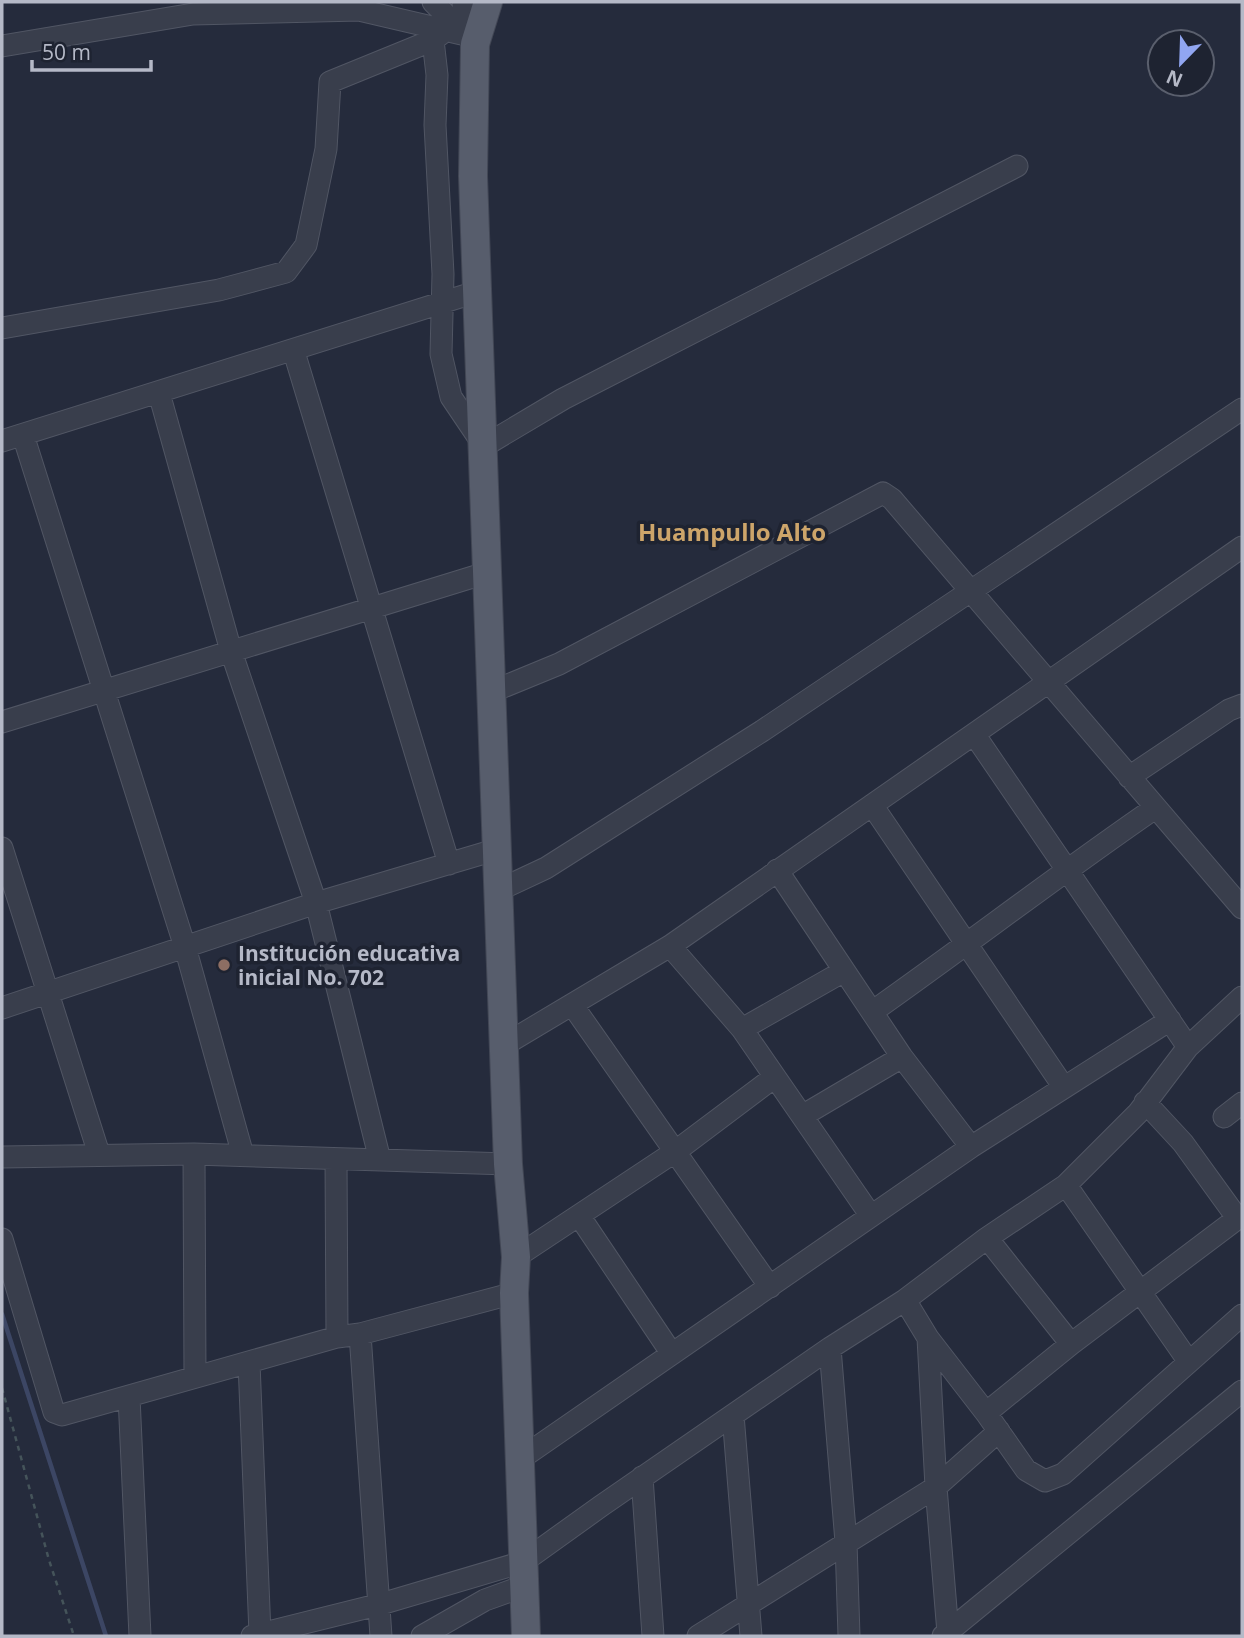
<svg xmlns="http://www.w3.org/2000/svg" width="1244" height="1638" font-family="'Open Sans',sans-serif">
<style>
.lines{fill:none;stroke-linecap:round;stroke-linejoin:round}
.stream{stroke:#3c4664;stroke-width:4.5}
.minor-casing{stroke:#515664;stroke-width:23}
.major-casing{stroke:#424755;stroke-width:30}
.path{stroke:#45545a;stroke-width:2.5;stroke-dasharray:5 5;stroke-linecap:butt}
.minor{stroke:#393e4c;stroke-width:21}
.major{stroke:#575d6c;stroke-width:28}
.education-dot{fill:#8d6e63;stroke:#1e2331;stroke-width:2.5}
.labels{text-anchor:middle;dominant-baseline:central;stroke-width:7;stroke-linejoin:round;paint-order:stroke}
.poi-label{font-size:21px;font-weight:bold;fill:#b5b9c7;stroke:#1e2331;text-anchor:start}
.quarter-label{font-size:24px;font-weight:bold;fill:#cda56a;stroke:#1e2331}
</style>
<rect width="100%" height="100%" fill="#252b3c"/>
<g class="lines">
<!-- stream -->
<path class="stream" d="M2,1314L106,1636"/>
<!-- minor casing -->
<g class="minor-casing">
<path id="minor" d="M433,2L466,35
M463,2L466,35
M433,40L437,75L435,125L443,274L441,354L451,397L484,446L563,399L1017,166
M2,46L193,14L359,10L466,35
M2,328L219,290L286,272L306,245L326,149L330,82L433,40L445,31
M294,352L449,864
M159,393L231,651L316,903L380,1160
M23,435L185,947L243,1155
M2,441L479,291
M491,692L559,664L883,493L892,499L1242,908
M2,722L489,572
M974,734L1188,1047
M1129,777L1229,710L1242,705
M872,805L1063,1086
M2,848L99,1154
M777,870L902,1057L971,1147
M499,890L546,868L762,731L1242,409
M670,946L742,1029L871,1216
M573,1006L770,1287
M2,1008L316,903L498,849
M872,1012C967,945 1059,874 1155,808
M742,1029L844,971
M504,1045L670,946L1242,547
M1145,1102L1183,1143L1238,1219
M802,1116L902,1057
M1224,1117L1242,1103
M194,1154L195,1377
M2,1157L194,1154L508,1164
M336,1159L337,1337
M1066,1185L1189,1362
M580,1217L672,1354
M987,1238L1071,1344
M2,1239L54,1412L62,1415L337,1337L360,1334L514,1293
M516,1257L676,1151L773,1078
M905,1300L928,1338L986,1413L1026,1470L1045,1481L1063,1474L1242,1315
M360,1334L381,1636
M830,1348L846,1542L849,1636
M249,1363L260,1634
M129,1397L140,1636
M986,1413L1071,1344L1242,1215
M733,1415L751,1636
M520,1459L971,1147L1170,1020
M642,1477L653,1636
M948,1633L936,1487L999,1431
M252,1636L381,1604L523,1562L601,1506L830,1348L905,1300L987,1238L1066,1185L1138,1113L1188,1047L1242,997
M422,1636L485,1600L524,1586
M698,1636L936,1487L928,1338
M943,1636L1242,1391"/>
</g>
<!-- major casing -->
<g class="major-casing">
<path id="major" d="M488,2L475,44L473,176L508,1164L516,1257L514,1293L526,1636"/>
</g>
<!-- path -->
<path class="path" d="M2,1388L49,1560L74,1636"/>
<!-- minor -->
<use href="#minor" class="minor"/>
<!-- major -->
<use href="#major" class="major"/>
</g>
<!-- markers -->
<circle class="education-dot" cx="224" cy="965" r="7"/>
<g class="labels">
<!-- poi labels -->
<g class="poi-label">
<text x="238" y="953">Institución educativa<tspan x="238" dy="24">inicial No. 702</tspan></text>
</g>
<!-- quarter labels -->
<g class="quarter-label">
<text x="732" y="531">Huampullo Alto</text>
</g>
</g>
<!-- border -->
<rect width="1244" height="1638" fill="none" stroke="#b5b9c7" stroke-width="7"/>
<!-- north arrow -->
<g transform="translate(1181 63) rotate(203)"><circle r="33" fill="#1e2331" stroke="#5a5f6d" stroke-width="2"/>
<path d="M0-5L12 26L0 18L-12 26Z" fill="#91a6f1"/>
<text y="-10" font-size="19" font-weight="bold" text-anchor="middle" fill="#b5b9c7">N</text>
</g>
<!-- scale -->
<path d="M32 60v10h119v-10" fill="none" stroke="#b5b9c7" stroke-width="3.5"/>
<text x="42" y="60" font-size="21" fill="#b5b9c7" stroke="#1e2331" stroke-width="5" paint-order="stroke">50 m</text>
</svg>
